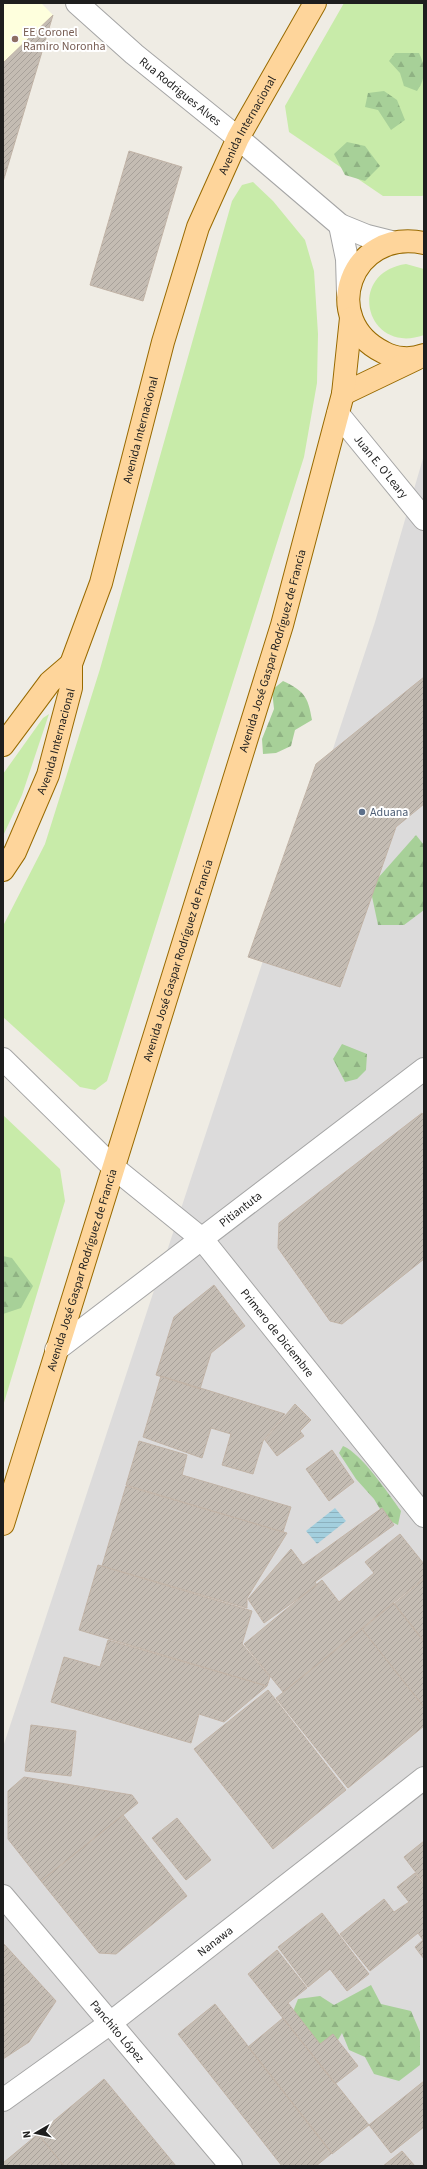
<svg xmlns="http://www.w3.org/2000/svg" width="427" height="2169" font-family="'Source Sans 3',sans-serif">
<style>
.residential{fill:#dcdbdb}
.education{fill:#feffdd}
.grass{fill:#c8eba9}
.forest{fill:url(#forest-firs)}
.water{fill:url(#water-rules)}
.building{fill:url(#building-hatch);stroke:#c1b3a6}
.lines{fill:none;stroke-linecap:round;stroke-linejoin:round}
.minor-casing{stroke:#a5a5a5;stroke-width:24}
.major-casing{stroke:#986a00;stroke-width:24}
.minor{stroke:#fff;stroke-width:22}
.major{stroke:#fed59b;stroke-width:22}
.education-dot{fill:#8d6e63;stroke:#fff;stroke-width:1.5}
.service-dot{fill:#5c6f8a;stroke:#fff;stroke-width:1.5}
.labels{text-anchor:middle;dominant-baseline:central;stroke-width:4;stroke-linejoin:round;paint-order:stroke}
.education-label{font-size:12px;fill:#785e54;stroke:#fff;text-anchor:start}
.street-label{font-size:12px;fill:#1e1e1e;stroke:#fff}
.service-label{font-size:12px;fill:#4e5e75;stroke:#fff;text-anchor:start}
</style>
<defs>
<pattern id="forest-firs" width="22" height="20" patternUnits="userSpaceOnUse"><rect width="22" height="20" fill="#a7d098"/><path d="M5 1l3.5 6h-7zM16 11l3.5 6h-7z" fill="#8fb283"/></pattern>
<pattern id="water-rules" width="6" height="5" patternUnits="userSpaceOnUse"><rect width="6" height="5" fill="#a3cfde"/><path d="M0 2.5h6" fill="none" stroke="#8cb1be"/></pattern>
<pattern id="building-hatch" width="6" height="6" patternUnits="userSpaceOnUse"><rect width="6" height="6" fill="#c4bcb3"/><path d="M-1 1l2-2M0 6l6-6M5 7l2-2" fill="none" stroke="#a8a19a"/></pattern>
</defs>
<rect width="100%" height="100%" fill="#efece4"/>
<!-- residential -->
<path class="residential" d="M424,455V2166H3V1747L375,622Z"/>
<!-- education -->
<path class="education" d="M3,3H41L53,15L3,63Z"/>
<!-- grass -->
<path class="grass" d="M344,3H424V195L422,196H383L289,132L285,106Z
M253,182L273,201L305,240L314,271L318,334L317,383L304,457L107,1081L95,1090L80,1087L3,1017V926L45,844L100,669L232,201L242,185Z
M406,264L424,269V335C366,356 345,273 406,264Z
M49,714L22,795L3,836V774L43,718Z
M3,1115L60,1169L65,1201L3,1406Z"/>
<!-- forest -->
<path class="forest" d="M395,53H419C426,67 426,78 417,91L404,86L400,73L389,61Z
M384,91L397,100L405,120L391,130L378,110L365,107L368,93Z
M347,142L365,146L380,166L365,181L345,175L334,154Z
M283,681C304,691 308,696 312,720L295,730L291,746L276,753L263,754L262,739L274,709L272,690Z
M416,835L424,845V910L404,925H378L370,887Z
M342,1044L367,1054L366,1070L357,1079L345,1082L333,1059Z
M3,1256L12,1258L33,1286L21,1308L3,1314Z
M343,1446C362,1454 388,1493 401,1511L398,1525L386,1519L374,1499L356,1479L339,1453Z
M371,1985L381,2004L411,2011L420,2032V2065L399,2081L374,2074L365,2057L349,2050L342,2033L328,2057L295,2028L294,2009L298,1999L320,1996L334,2005Z"/>
<!-- water -->
<path class="water" d="M335,1508L346,1521L317,1544L306,1531Z"/>
<!-- building -->
<path class="building" d="M53,15L3,182V63Z
M129,151L182,167L143,301L90,285Z
M424,677V804L396,827L340,987L248,957L316,764Z
M422,1113L424,1116V1259L342,1324L330,1321L278,1248L279,1223Z
M214,1285L245,1326L211,1353L200,1389L156,1375L174,1317Z
M161,1376L285,1414L263,1441L253,1474L222,1465L231,1434L211,1428L202,1458L143,1437Z
M295,1404L311,1420L300,1431L304,1436L277,1456L265,1440Z
M139,1441L187,1455L182,1475L291,1507L283,1532L126,1485Z
M332,1450L354,1482L329,1501L306,1469Z
M126,1486L287,1533L247,1598V1608L102,1566Z
M382,1508L394,1525L315,1582L317,1585L264,1623L248,1599L291,1549L303,1565Z
M400,1534L424,1564V1578L283,1692L244,1644L322,1580L339,1602L374,1573L365,1562Z
M98,1565L252,1611L242,1644L270,1677L267,1686L79,1630Z
M424,1579V1642L394,1604Z
M394,1603L424,1641V1707L362,1629Z
M362,1629L424,1707V1726L348,1788L276,1698Z
M108,1640L267,1686L224,1722L199,1714L191,1743L51,1702L64,1657L100,1667Z
M268,1690L346,1790L273,1849L194,1749Z
M31,1725L76,1731L71,1776L25,1771Z
M24,1777L132,1795L138,1803L41,1881L8,1839V1791Z
M123,1815L187,1896L116,1954L99,1953L41,1881Z
M177,1818L211,1860L186,1880L152,1838Z
M424,1841V1883L404,1857Z
M415,1873L424,1885V1959L415,1947L423,1940L418,1933L370,1971L340,1934L384,1899L394,1912L409,1902L397,1887Z
M322,1913L369,1974L347,1991L330,1969L308,1987L278,1947Z
M3,1943L56,2001L29,2042L3,2059Z
M277,1950L307,1988L288,2003L320,2044L333,2034L358,2066L335,2084L248,1974Z
M215,2004L332,2153L316,2166H282L178,2034Z
M283,2018L369,2125L332,2154L248,2047Z
M104,2079L176,2166H64L38,2134Z
M424,2081V2127L391,2153L369,2125Z
M38,2134L64,2166H3V2163Z
M402,2151L415,2166H383Z"/>
<g class="lines">
<!-- minor casing -->
<g class="minor-casing">
<g id="minor">
<path id="s1" d="M77,3L134,54L238,138L340,225L367,236L391,242"/>
<path d="M340,225L347,259L348,293"/>
<path id="s2" d="M338,414L424,519"/>
<path id="s3" d="M3,1059L113,1167L202,1239L424,1516"/>
<path id="s4" d="M56,1350L424,1069"/>
<path id="s5" d="M3,1896L231,2166"/>
<path id="s6" d="M3,2100L109,2024L424,1778"/>
</g>
</g>
<!-- major casing -->
<g class="major-casing">
<g id="major">
<path d="M424,243C350,228 319,320 383,352C395,359 411,360 424,355"/>
<path d="M343,394L416,359"/>
<path d="M3,745L50,682L71,664"/>
<path id="s7" d="M3,870L15,852L48,775L71,688V664L101,583L163,342L198,227L238,138L315,3"/>
<path id="s8" d="M3,1524L282,625L343,394L351,318"/>
</g>
</g>
<!-- minor -->
<use href="#minor" class="minor"/>
<!-- major -->
<use href="#major" class="major"/>
</g>
<!-- markers -->
<circle class="education-dot" cx="15" cy="39" r="4"/>
<circle class="service-dot" cx="362" cy="812" r="4"/>
<g class="labels">
<!-- education labels -->
<g class="education-label">
<text x="23" y="32">EE Coronel<tspan x="23" dy="14">Ramiro Noronha</tspan></text>
</g>
<!-- street labels -->
<g class="street-label">
<text stroke="none"><textPath href="#s1" startOffset="136">Rua Rodrigues Alves</textPath></text>
<text stroke="none"><textPath href="#s7" startOffset="788">Avenida Internacional</textPath></text>
<text stroke="none"><textPath href="#s7" startOffset="464">Avenida Internacional</textPath></text>
<text stroke="none"><textPath href="#s2" startOffset="68">Juan E. O'Leary</textPath></text>
<text stroke="none"><textPath href="#s8" startOffset="914">Avenida José Gaspar Rodríguez de Francia</textPath></text>
<text stroke="none"><textPath href="#s7" startOffset="140">Avenida Internacional</textPath></text>
<text stroke="none"><textPath href="#s8" startOffset="590">Avenida José Gaspar Rodríguez de Francia</textPath></text>
<text stroke="none"><textPath href="#s4" startOffset="232">Pitiantuta</textPath></text>
<text stroke="none"><textPath href="#s8" startOffset="266">Avenida José Gaspar Rodríguez de Francia</textPath></text>
<text stroke="none"><textPath href="#s3" startOffset="389">Primero de Diciembre</textPath></text>
<text stroke="none"><textPath href="#s6" startOffset="265">Nanawa</textPath></text>
<text stroke="none"><textPath href="#s5" startOffset="177">Panchito López</textPath></text>
</g>
<!-- service labels -->
<g class="service-label">
<text x="370" y="812">Aduana</text>
</g>
</g>
<!-- border -->
<rect width="427" height="2169" fill="none" stroke="#1e1e1e" stroke-width="8"/>
<!-- north arrow -->
<g transform="translate(36 2133) rotate(261)" stroke="#ffffff" stroke-width="3" paint-order="stroke">
<path d="M0-3L7 15L0 10L-7 15Z" fill="#1e1e1e"/>
<text y="-6" font-size="11" font-weight="bold" text-anchor="middle" fill="#1e1e1e">N</text>
</g>
</svg>
